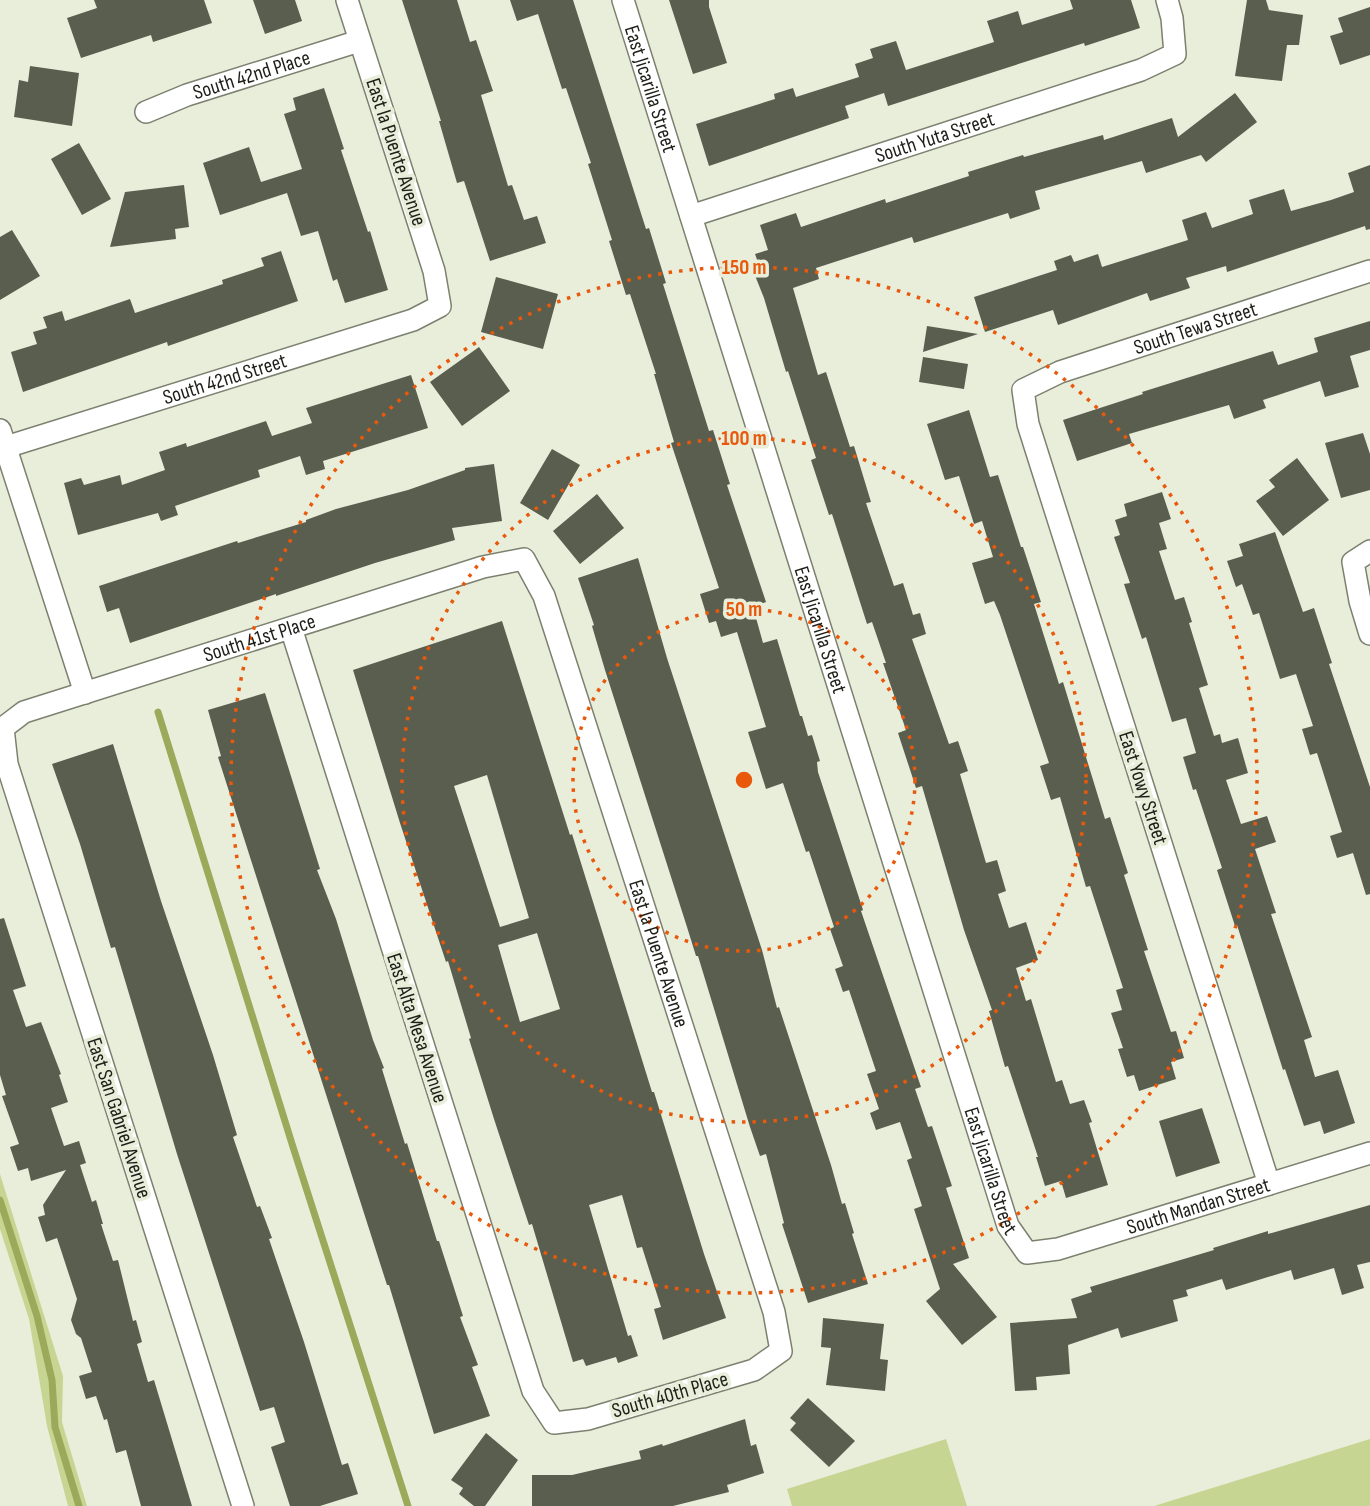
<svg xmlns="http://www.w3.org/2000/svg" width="1370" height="1506" font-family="'Sofia Sans Condensed',sans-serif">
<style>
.green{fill:#c7d593}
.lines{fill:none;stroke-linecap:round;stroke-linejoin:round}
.stream{stroke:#9ba95a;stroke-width:7}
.building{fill:#5a5e4e;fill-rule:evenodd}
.street-casing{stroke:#7c806f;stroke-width:24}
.street{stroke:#fff;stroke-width:21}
.ring{fill:none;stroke:#e8590c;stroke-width:3.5;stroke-dasharray:3.5 7}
.labels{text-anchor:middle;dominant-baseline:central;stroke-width:7;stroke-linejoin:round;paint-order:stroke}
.street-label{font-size:21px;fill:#1d1f18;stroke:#e9eedb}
.centre{fill:#e8590c;stroke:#e9eedb;stroke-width:3.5}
.ring-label{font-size:21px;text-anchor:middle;font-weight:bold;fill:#e8590c;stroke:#e9eedb;stroke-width:7;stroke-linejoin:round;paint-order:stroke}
</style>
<rect width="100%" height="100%" fill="#e9eedb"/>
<!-- green -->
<path class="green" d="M0,1174L63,1376L62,1422L87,1506H68L47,1426L29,1319L0,1229Z
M946,1439L967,1506H792L787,1489Z
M1370,1439V1506H1154Z"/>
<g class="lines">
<!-- stream -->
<path class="stream" d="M158,712L293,1147L408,1506
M0,1200L37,1316L52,1380L55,1427L79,1506"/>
</g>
<!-- building -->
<path class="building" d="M94,0H204L212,23L153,42L151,35L81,58L67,18L97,8Z
M253,0H295L302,21L265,34Z
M402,0H457L470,42L476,40L493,91L481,95L508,186L512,185L524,220L537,216L546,243L490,261L464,181L457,183L439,121H441Z
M510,0H573L646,229L649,228L666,283L663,284L709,431L713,430L730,484L727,485L766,602L753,607L763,643L777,639L800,716H802L808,736L812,735L820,761L817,762L818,772L863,910L861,911L921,1087L915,1089L928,1127L932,1126L952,1186L946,1188L969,1258L953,1264L997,1317L962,1345L926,1301L940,1289L914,1209L922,1206L907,1160L912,1158L900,1122L876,1130L870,1113L879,1109L867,1074L876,1071L849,990L843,992L835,969L843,966L830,929L834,927L809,851L806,852L783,783L766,789L748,732L766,727L737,632L721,637L716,621L709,623L700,594L719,588L671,443L674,442L654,374H656L630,294L626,295L609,241L612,240L588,164L591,163L566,88L562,89L538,14L517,21Z
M669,0H709V7L727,63L693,74Z
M1070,0H1131L1140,28L1085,46L1084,43L888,106L884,93L845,106L849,118L709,166L696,124L775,99L774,94L793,88L796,97L859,77L855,64L873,58L870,49L896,41L906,70L994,42L987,21L1018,11L1022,25L1073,9Z
M1247,0H1266L1269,10L1303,15L1299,45H1287L1282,81L1235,76Z
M1370,7V55L1340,65L1330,36L1343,32L1338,18Z
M30,66L79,73L72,126L14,117L19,80L28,82Z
M324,88L344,149L341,150L368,232L370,231L388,290L345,303L337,279L333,281L318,231L301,236L287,193L220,215L203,163L249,147L261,182L302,169L284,114L296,110L293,98Z
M1235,93L1257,122L1206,162L1201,155L1146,173L1142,161L1035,191L1040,209L1010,219L1008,213L914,243L912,237L816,268L819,279L793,288L818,375L826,372L850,447L854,446L871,502L866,503L894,586L903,583L913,615L920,613L926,634L912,639L949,744L958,741L968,771L960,774L986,863L997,860L1006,891L998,894L1009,928L1026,922L1038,960L1016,968L1026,1001L1031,999L1056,1082L1062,1080L1070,1104L1084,1100L1092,1122L1089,1123L1108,1185L1066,1198L1061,1181L1045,1186L1036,1157H1038L1008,1066L1005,1067L989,1011L992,1010L964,930L922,786L916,788L898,733L906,730L883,663H886L872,622L867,624L832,514L829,515L811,460L816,458L788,371L786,372L764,298L754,273L761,271L755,254L768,250L760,225L796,213L801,227L885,199L886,203L969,176L968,172L1023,155L1024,157L1103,135L1104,140L1172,118L1178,137Z
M79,143L111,199L82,215L51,159Z
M1370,165V229L1366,230L1365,226L1227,272L1226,266L1186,278L1190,288L1150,301L1147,293L1058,325L1053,310L985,332L974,297L1057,270L1054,261L1071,255L1074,262L1098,254L1102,267L1188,240L1182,220L1206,212L1212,228L1253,214L1249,200L1284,189L1291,211L1331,200L1354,192L1348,173Z
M184,185L189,227L175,229L176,239L110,247L125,192Z
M12,230L40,276L0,300V237Z
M281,251L298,301L168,346L167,342L23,392L11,352L37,344L33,332L47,328L43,317L62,311L65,321L130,299L135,313L223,284L222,280L264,266L261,258Z
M496,277L558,294L543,349L481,332Z
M1370,321V350L1350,356L1359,387L1325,397L1320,381L1263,400L1266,408L1234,419L1229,405L1129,434L1132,443L1077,461L1063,420L1143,394L1142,392L1273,351L1278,365L1318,352L1314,338Z
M927,326L978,334L923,352Z
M479,347L510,391L462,426L430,382Z
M923,357L968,364L964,389L919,382Z
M411,375L428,428L323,461L325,469L306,475L300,456L258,470L260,477L175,506L178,515L161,521L158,513L78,535L64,483L81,478L84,485L120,475L122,485L165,470L159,452L186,443L187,447L266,421L272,436L312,423L306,408Z
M969,410L990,477L998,475L1021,547H1023L1041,602L1034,604L1059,684L1063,682L1105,819L1110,817L1128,873L1124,875L1148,950L1144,951L1171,1032L1176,1031L1184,1058L1171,1062L1176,1079L1139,1091L1134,1075L1127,1077L1118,1049L1123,1048L1111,1013L1122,1010L1116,990L1123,988L1090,886L1086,887L1060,797L1051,800L1040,766L1049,763L1000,615L994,601L985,604L972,563L993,557L982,521L974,524L959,476L945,480L927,424Z
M1363,433L1370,454V490L1341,498L1325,443Z
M552,449L580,465L548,520L520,503Z
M1297,458L1329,500L1283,536L1256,501L1275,487L1269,480Z
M494,464L502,521L452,528L455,540L375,563L276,596V594L130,643L119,608L107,612L99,586L237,541L238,543L306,522V520L336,509L408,490L465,470V468Z
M1162,492L1171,519L1159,523L1167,549L1159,551L1175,600L1184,597L1192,622L1189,623L1208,685L1199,688L1214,736L1220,734L1222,743L1238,738L1248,773L1226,780L1241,824L1267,816L1276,842L1255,849L1276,913L1271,914L1312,1037L1304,1040L1315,1077L1338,1070L1355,1123L1324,1134L1320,1121L1304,1126L1285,1069L1283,1070L1237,925L1235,926L1217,870L1222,868L1196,789L1193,790L1183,757L1196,753L1186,718L1172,722L1146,637L1142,639L1124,584L1130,583L1114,537L1120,535L1115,520L1127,516L1124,504Z
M597,494L624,528L580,564L553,531Z
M1275,532L1303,612L1314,608L1332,663L1329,664L1370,787V894L1366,895L1353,853L1337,858L1330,836L1342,832L1317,753L1310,755L1302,729L1313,726L1296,674L1280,679L1259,613L1253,615L1242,584L1236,587L1227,561L1243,556L1239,544Z
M638,558L667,658L762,950L777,1008L779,1007L831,1165L842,1204L845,1203L854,1233L852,1234L868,1284L808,1303L782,1224L784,1223L766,1154L760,1156L750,1127L698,956H696L687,927L605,670L592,626L594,625L578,578Z
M502,621L570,835L572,834L652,1092H654L704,1254L726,1318L663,1340L654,1309L661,1307L642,1247L637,1248L622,1195L589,1205L628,1336L631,1335L638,1356L618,1363L616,1357L586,1366L583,1359L573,1362L532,1224L529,1225L494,1119L469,1039L471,1038L448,961L446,962L400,823L353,670ZM487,775L529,918L500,927L454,786ZM537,933L560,1009L520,1022L498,945Z
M265,693L320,869L317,870L336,919L373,1040L384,1068L382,1069L405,1144L407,1143L437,1241H439L463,1316L460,1317L478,1365L472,1367L490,1416L434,1434L389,1285H387L218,757L221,756L208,710Z
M113,744L161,901L213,1055L237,1135L233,1137L257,1207L260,1206L272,1238L269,1239L304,1342L342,1465L348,1463L358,1494L320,1506H290L271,1447L285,1442L274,1407L260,1411L177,1154L115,947L111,948L80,844L52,764Z
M4,918L26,986L13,990L26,1027L41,1022L61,1074L59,1075L68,1102L51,1108L64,1146L79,1141L86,1163L80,1165L92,1202L96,1200L103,1224H101L113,1261L118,1260L133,1321L136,1320L142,1342L137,1344L148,1382L154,1380L192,1506H141L126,1450L116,1453L107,1419L104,1420L96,1396L86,1399L79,1376L92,1372L81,1338L76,1334L71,1320L77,1299L57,1238L46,1242L38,1217L45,1215L43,1205L66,1170L31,1181L28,1168L18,1171L10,1147L19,1144L2,1096L6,1095L0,1075V919Z
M1202,1108L1220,1163L1176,1177L1159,1121Z
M1370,1205V1262L1357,1265L1364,1288L1342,1295L1334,1268L1294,1280L1291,1270L1226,1290L1222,1279L1186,1290L1188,1296L1173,1300L1178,1321L1121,1338L1118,1328L1068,1345L1070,1374L1036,1377L1037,1390L1015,1391L1010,1323L1077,1318L1071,1299L1092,1292L1090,1287L1214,1250L1213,1248L1268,1231V1234Z
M823,1318L884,1324L880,1359L888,1360L885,1391L826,1385L831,1348L821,1347Z
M808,1398L855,1441L829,1467L790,1430L796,1423L790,1418Z
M745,1419L751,1446L756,1444L764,1473L727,1485L729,1492L673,1506H532V1475H572L641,1459L639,1451L662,1444L663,1446Z
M486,1433L518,1460L485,1506H474L459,1494L463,1488L451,1480Z"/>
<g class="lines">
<!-- street casing -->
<g class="street-casing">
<g id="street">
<path id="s1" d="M623,0L1008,1226L1027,1253L1058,1249L1370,1153"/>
<path id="s2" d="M146,112L187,95L359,41"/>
<path id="s3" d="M691,216L1141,70L1175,54L1172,18L1167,0"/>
<path d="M0,430L85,693"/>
<path id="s4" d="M6,447L413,320L440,306L434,271L347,0"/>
<path d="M1370,551L1353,562L1360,601L1370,634"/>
<path id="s5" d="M1269,1184L1028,424L1023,390L1060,372L1370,271"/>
<path id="s6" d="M243,1506L7,764L3,728L24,712L483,567L524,559L544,596L774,1312L781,1351L754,1370L588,1419L554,1423L533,1391L291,628"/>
</g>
</g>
<!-- street -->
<use href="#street" class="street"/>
</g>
<!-- distance rings -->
<g class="ring">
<circle cx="744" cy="780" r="171"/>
<circle cx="744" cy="780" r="342"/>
<circle cx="744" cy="780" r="513"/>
</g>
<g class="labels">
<!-- street labels -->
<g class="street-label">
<text stroke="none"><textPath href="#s2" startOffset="112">South 42nd Place</textPath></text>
<text stroke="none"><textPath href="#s1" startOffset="93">East Jicarilla Street</textPath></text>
<text stroke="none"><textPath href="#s3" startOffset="256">South Yuta Street</textPath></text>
<text transform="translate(396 152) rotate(72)">East la Puente Avenue</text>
<text stroke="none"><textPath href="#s5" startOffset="1015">South Tewa Street</textPath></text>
<text stroke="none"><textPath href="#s4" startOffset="229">South 42nd Street</textPath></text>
<text stroke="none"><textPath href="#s1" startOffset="660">East Jicarilla Street</textPath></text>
<text stroke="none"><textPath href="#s6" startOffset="1088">South 41st Place</textPath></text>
<text transform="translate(1143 788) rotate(72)">East Yowy Street</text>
<text stroke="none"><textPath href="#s6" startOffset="1782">East la Puente Avenue</textPath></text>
<text transform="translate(417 1028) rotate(72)">East Alta Mesa Avenue</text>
<text transform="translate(119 1118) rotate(72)">East San Gabriel Avenue</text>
<text stroke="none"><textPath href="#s1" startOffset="1227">East Jicarilla Street</textPath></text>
<text stroke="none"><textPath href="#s1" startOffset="1496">South Mandan Street</textPath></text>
<text transform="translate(670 1395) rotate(-16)">South 40th Place</text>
</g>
</g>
<circle cx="744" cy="780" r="10" class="centre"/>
<g class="ring-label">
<text x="744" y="274">150 m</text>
<text x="744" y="445">100 m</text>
<text x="744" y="616">50 m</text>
</g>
</svg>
